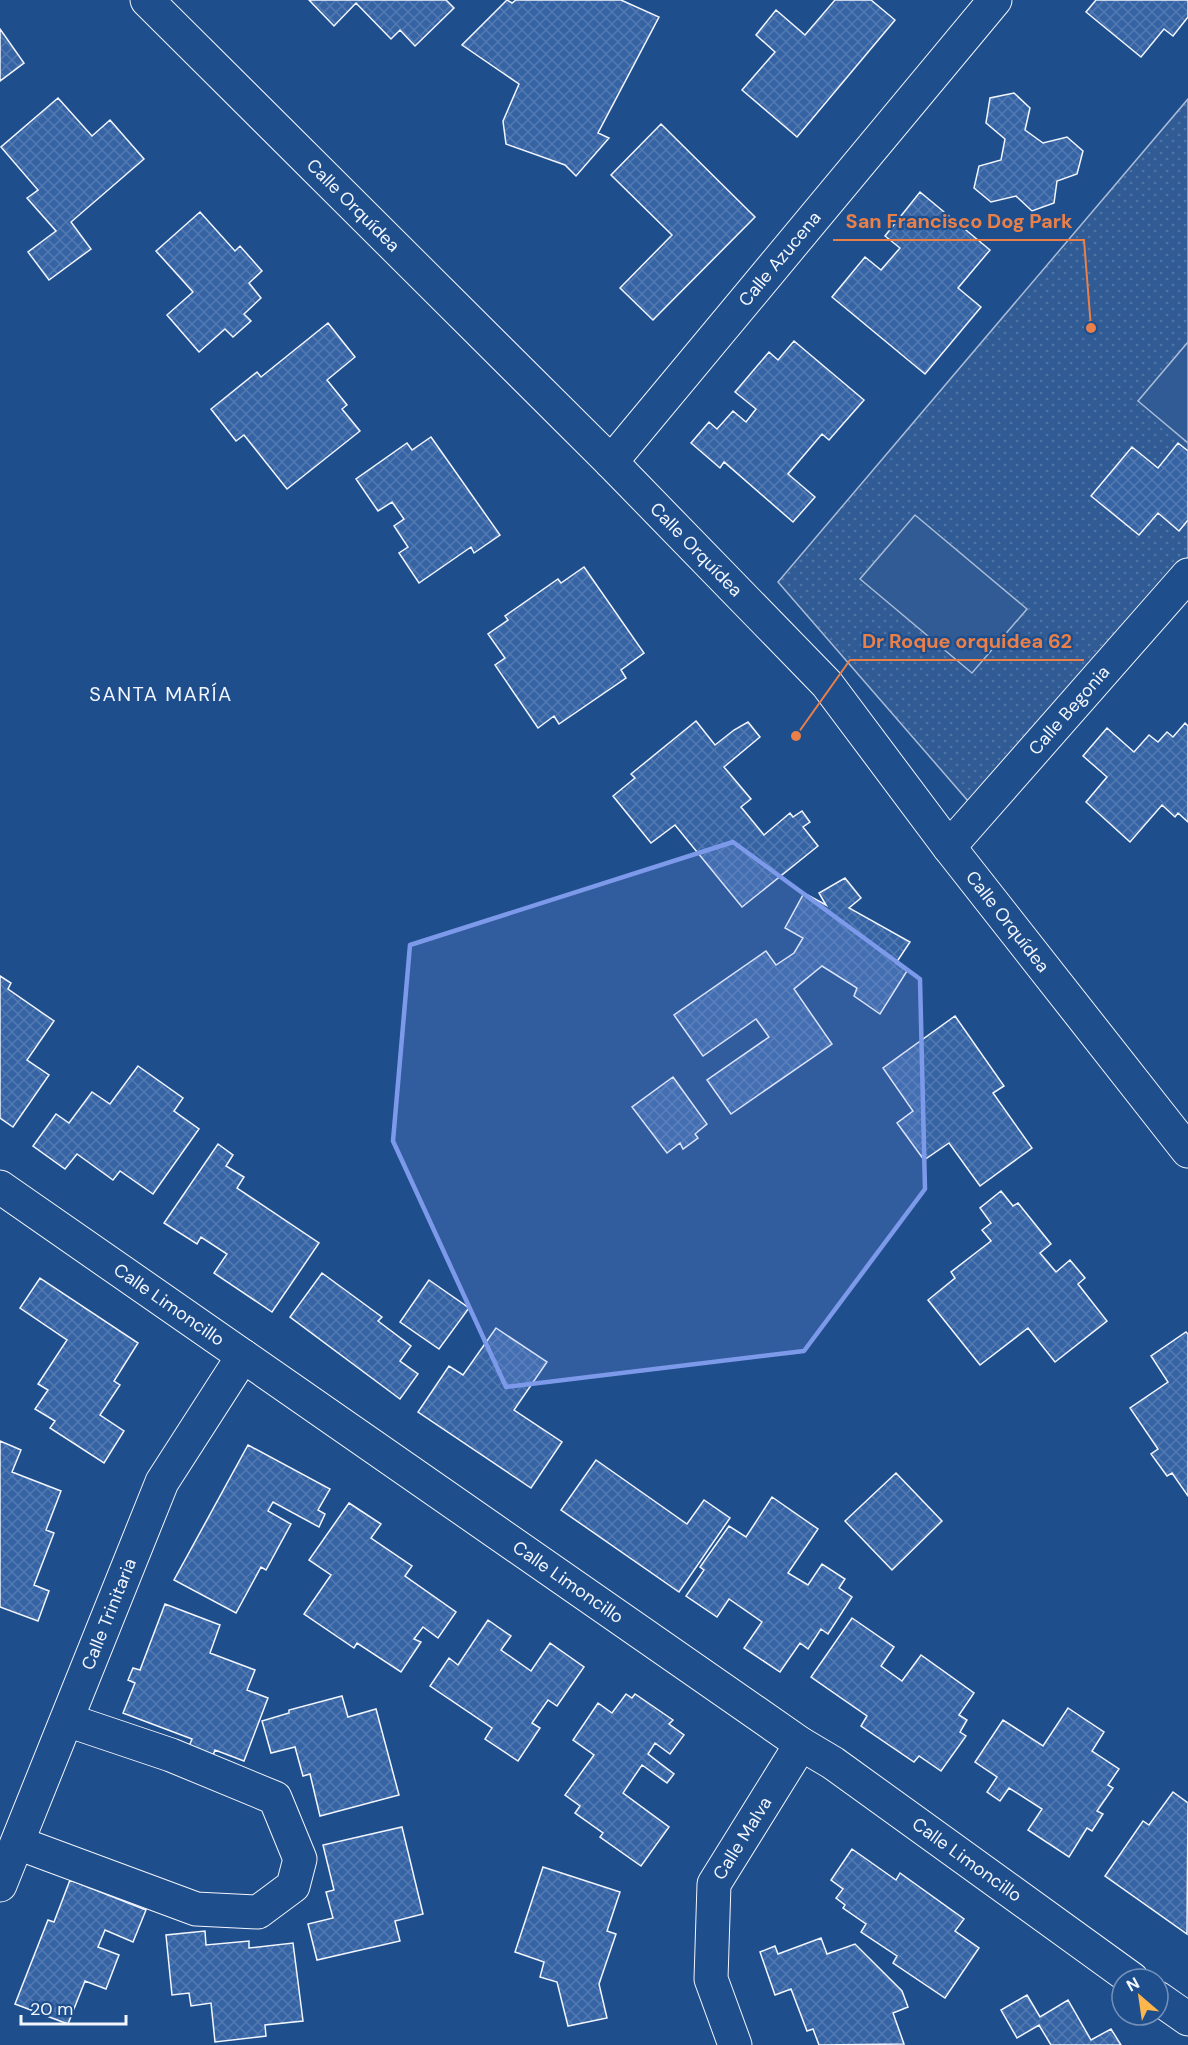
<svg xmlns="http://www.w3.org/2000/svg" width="1188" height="2045" font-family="'DM Sans',sans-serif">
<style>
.green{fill:url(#green-dots);stroke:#a8bbd7;stroke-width:1.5}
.pitch{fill:#305b95;stroke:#a8bbd7;stroke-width:1.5}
.building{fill:url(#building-cross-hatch);stroke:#f2f6ff;stroke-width:1.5}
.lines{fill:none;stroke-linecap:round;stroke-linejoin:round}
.minor-casing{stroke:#f2f6ff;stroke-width:35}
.minor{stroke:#1f4e8c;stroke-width:33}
.marked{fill:#7d9aea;fill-opacity:0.2;stroke:#7d9aea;stroke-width:4.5;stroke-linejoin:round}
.labels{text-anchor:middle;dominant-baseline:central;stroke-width:4.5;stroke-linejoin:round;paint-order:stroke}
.street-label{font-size:18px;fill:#f2f6ff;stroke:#1f4e8c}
.neighbourhood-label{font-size:20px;letter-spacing:1.5px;fill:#f2f6ff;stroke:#1f4e8c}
.leader{fill:none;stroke:#ea8049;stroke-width:2}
.callout-dot{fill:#ea8049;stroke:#1f4e8c;stroke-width:2}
.callout-label{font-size:20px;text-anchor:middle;font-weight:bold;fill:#ea8049;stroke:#1f4e8c;stroke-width:4.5;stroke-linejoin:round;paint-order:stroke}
</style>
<defs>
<pattern id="green-dots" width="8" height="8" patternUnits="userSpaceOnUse" patternTransform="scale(1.5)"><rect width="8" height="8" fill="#305b95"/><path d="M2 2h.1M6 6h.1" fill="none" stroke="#4e73a5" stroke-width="1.8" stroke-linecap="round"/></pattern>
<pattern id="building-cross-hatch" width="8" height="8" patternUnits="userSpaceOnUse" patternTransform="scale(1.5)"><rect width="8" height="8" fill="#3563a3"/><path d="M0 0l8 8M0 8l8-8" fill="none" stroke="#537ab1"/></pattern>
</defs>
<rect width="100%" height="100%" fill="#1f4e8c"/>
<!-- green -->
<path class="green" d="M1188,99V557L969,802L778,582Z"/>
<!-- pitch -->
<path class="pitch" d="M1188,342V443L1138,401Z
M915,515L1027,609L972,673L860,579Z"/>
<!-- building -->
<path class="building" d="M309,0H446L454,8L415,46L400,30L391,39L356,3L334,26Z
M507,0L512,3L516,0H621L659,17L598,133L609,138L576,176L565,165L506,144L503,121L519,84L462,45Z
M835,0H871L895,20L797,137L742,90L775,52L756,35L776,10L805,35Z
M1096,0H1188V17L1173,36L1164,29L1141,57L1086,12Z
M0,29L24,63L0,81Z
M1014,93L1030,108L1025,130L1043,143L1067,137L1083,151L1077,174L1057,181L1054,203L1032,211L1016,196L991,202L974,188L979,166L1001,160L1005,139L986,123L990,98Z
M58,98L92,136L110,120L144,159L71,222L91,249L49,280L28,252L56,231L27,198L38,190L1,147Z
M661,124L755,217L653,320L620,288L672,235L611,175Z
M920,192L990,250L958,288L981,307L925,374L832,297L865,257L881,270L900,248L885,236Z
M200,212L235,251L240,246L262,271L249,283L261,298L244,314L251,321L233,337L225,329L199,352L167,315L193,292L156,251Z
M328,323L355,357L327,380L347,405L342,409L360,431L287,489L244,435L236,441L211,409L257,372L261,377Z
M794,341L864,400L829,440L822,434L788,474L815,497L793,522L724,462L720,468L691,443L709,422L717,429L733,411L746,422L756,409L735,392L769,352L778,360Z
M431,437L500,535L474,553L471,547L419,583L399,553L408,547L394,526L404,519L392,502L378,511L356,479L407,443L412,450Z
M1178,443L1188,451V520L1179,531L1158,513L1139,535L1091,496L1132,447L1158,468Z
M584,567L644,653L621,670L626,678L559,724L554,716L538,728L495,665L505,658L488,634L508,620L505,616L558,579L561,583Z
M696,721L715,745L734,730L748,722L760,737L724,767L751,799L741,807L764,835L790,813L793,817L802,811L810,822L803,827L818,846L742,907L675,825L651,843L613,796L635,778L631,774Z
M1185,723L1188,726V822L1178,813L1175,817L1162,805L1130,842L1086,802L1107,777L1083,756L1107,728L1134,752L1149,735L1158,742L1167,732L1173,737Z
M845,878L861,898L849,908L910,942L896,963L907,971L880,1014L854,996L857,988L822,966L794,989L832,1044L731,1114L707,1080L769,1037L756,1019L703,1056L674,1015L766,951L776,965L794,953L803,938L785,928L804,893L826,905L819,893Z
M0,976L11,983L8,989L54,1021L27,1060L49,1075L13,1127L0,1118Z
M955,1016L1004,1086L993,1093L1032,1148L980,1186L949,1143L924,1160L897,1123L913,1111L883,1068Z
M138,1066L183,1098L174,1111L199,1129L153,1194L120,1171L113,1180L77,1154L65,1169L33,1146L56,1114L69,1123L92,1092L110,1104Z
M673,1077L707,1124L695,1134L698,1138L683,1149L680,1143L667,1153L632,1107Z
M218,1144L233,1155L226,1166L244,1177L237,1188L319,1243L272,1312L214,1273L227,1254L201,1237L197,1244L164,1223Z
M1001,1191L1013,1206L1018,1203L1051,1244L1040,1253L1056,1272L1070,1260L1085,1278L1078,1284L1107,1321L1055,1362L1028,1328L980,1365L928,1300L955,1278L951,1272L991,1241L982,1230L991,1223L980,1208Z
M322,1273L382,1317L378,1321L411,1346L400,1361L418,1374L400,1399L290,1317Z
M40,1278L138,1343L114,1381L120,1385L100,1415L124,1431L104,1463L50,1428L55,1421L35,1409L48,1390L38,1384L67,1340L20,1308Z
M429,1280L469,1308L439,1349L400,1322Z
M496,1328L547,1362L514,1410L562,1442L531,1488L418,1412L449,1366L463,1375Z
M1186,1332L1188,1334V1496L1172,1473L1167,1476L1151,1454L1158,1449L1130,1408L1168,1382L1151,1356Z
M0,1441L21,1450L12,1472L61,1491L46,1530L54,1533L34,1585L49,1591L38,1621L0,1607Z
M248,1445L330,1489L318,1510L325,1514L319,1527L273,1502L268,1511L291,1524L266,1570L261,1567L236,1613L174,1580Z
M596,1460L687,1524L704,1500L730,1518L679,1592L561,1510Z
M896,1473L942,1521L892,1570L845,1521Z
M772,1497L818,1529L788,1573L808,1585L822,1564L845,1579L839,1588L852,1597L828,1634L821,1629L808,1649L800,1643L780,1672L744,1648L762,1622L729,1599L717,1617L686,1596L704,1570L700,1567L729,1526L746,1537Z
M349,1503L381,1524L371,1538L412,1566L405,1576L456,1612L438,1638L423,1627L414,1639L421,1642L401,1672L357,1643L354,1648L304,1614L331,1575L309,1560Z
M165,1604L220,1625L210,1653L255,1670L247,1690L268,1698L244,1761L215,1750L212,1758L188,1749L192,1739L123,1713L135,1683L128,1680L133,1668L140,1670Z
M852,1618L894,1647L881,1666L902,1681L921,1655L974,1693L959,1715L967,1720L960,1732L966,1736L941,1771L919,1756L914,1762L861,1726L867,1716L811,1677Z
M488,1620L511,1636L501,1650L531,1671L550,1643L584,1667L557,1706L548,1700L532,1723L540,1728L518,1761L485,1739L492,1728L430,1686L449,1658L458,1665Z
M626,1694L632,1698L635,1694L673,1720L669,1724L684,1735L670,1754L655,1743L648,1754L674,1774L667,1783L642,1765L623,1793L669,1827L641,1866L600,1837L603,1833L575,1813L580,1806L565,1795L594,1755L573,1740L598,1703L612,1713Z
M342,1696L348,1717L376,1709L399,1795L320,1816L310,1774L303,1776L295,1747L271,1753L262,1721L289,1713V1710Z
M1068,1708L1104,1732L1092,1751L1119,1769L1108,1785L1113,1788L1097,1811L1103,1814L1092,1831L1087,1828L1069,1857L1028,1830L1042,1809L1009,1788L1000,1801L987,1792L997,1777L975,1762L1003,1720L1043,1746Z
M1173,1792L1188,1803L1187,1934L1105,1876L1143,1821L1149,1825Z
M402,1827L423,1914L395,1921L400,1941L317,1960L308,1924L333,1918L326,1892L334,1890L323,1845Z
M852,1849L896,1880L900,1873L964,1919L955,1931L979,1948L945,1998L893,1963L897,1956L861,1932L866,1924L843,1908L845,1905L836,1898L843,1889L831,1880Z
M543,1867L620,1892L607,1931L616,1934L599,1984L607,2018L568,2026L557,1982L540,1977L544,1962L515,1952Z
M70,1880L146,1910L133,1942L105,1930L98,1947L119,1955L106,1989L85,1981L68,2024L15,2004L48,1920L54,1922Z
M205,1931L206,1945L249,1941V1948L293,1943L303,2021L265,2025L266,2036L215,2042L211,2003L191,2006L189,1993L172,1995L166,1935Z
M821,1938L827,1954L855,1944L902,1991L908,2007L893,2013L904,2044L819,2045L813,2029L807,2031L791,1989L775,1995L760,1952L775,1946L778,1954Z
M1027,1995L1040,2017L1068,2000L1091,2040L1111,2029L1121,2045H1051L1039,2025L1017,2038L1001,2010Z"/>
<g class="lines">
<!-- minor casing -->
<g class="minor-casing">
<g id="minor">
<path id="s1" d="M147,0L611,462L827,684L949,847L1188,1151"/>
<path id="s2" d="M611,462L995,0"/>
<path id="s3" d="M949,847L1188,575"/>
<path id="s4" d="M0,1187L801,1744L833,1763L1132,1979"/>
<path d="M18,1843L196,1909L258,1912L293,1886L300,1859L275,1798L171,1755L67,1720"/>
<path id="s5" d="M0,1885L162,1482L243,1356"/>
<path d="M1158,1998L1188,2019"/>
<path id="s6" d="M735,2045L711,1979L714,1884L801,1744"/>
</g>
</g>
<!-- minor -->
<use href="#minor" class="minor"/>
</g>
<!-- marked area -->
<path class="marked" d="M733,842L920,979L925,1189L804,1351L506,1387L393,1141L410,945Z"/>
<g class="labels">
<!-- street labels -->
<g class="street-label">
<text stroke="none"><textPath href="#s1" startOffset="291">Calle Orquídea</textPath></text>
<text stroke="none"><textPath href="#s2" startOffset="264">Calle Azucena</textPath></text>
<text stroke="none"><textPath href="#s1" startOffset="777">Calle Orquídea</textPath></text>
<text stroke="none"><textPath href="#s3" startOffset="182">Calle Begonia</textPath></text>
<text stroke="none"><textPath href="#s1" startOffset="1263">Calle Orquídea</textPath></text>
<text stroke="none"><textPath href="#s4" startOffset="206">Calle Limoncillo</textPath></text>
<text stroke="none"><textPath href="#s4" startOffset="692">Calle Limoncillo</textPath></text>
<text stroke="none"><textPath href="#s5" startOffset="292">Calle Trinitaria</textPath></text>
<text stroke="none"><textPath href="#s6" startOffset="219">Calle Malva</textPath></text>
<text stroke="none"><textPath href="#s4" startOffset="1178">Calle Limoncillo</textPath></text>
</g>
<!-- neighbourhood labels -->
<g class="neighbourhood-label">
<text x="161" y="694">SANTA MARÍA</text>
</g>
</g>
<!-- callouts -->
<path class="leader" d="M1091 328L1084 240H833M796 736L850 660H1084"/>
<g class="callout-dot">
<circle cx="1091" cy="328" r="6"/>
<circle cx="796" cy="736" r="6"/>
</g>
<g class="callout-label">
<text x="959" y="228">San Francisco Dog Park</text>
<text x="967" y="648">Dr Roque orquidea 62</text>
</g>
<!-- north arrow -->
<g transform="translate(1140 1997) rotate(331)"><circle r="28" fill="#1f4e8c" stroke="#7391ba" stroke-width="1.5"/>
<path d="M0-4.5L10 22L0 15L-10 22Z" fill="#ffb74d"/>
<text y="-9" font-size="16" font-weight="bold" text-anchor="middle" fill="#f2f6ff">N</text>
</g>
<!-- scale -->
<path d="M21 2015v9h105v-9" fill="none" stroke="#f2f6ff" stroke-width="3"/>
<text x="30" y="2015" font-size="18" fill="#f2f6ff" stroke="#1f4e8c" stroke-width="4.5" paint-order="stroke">20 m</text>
</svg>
